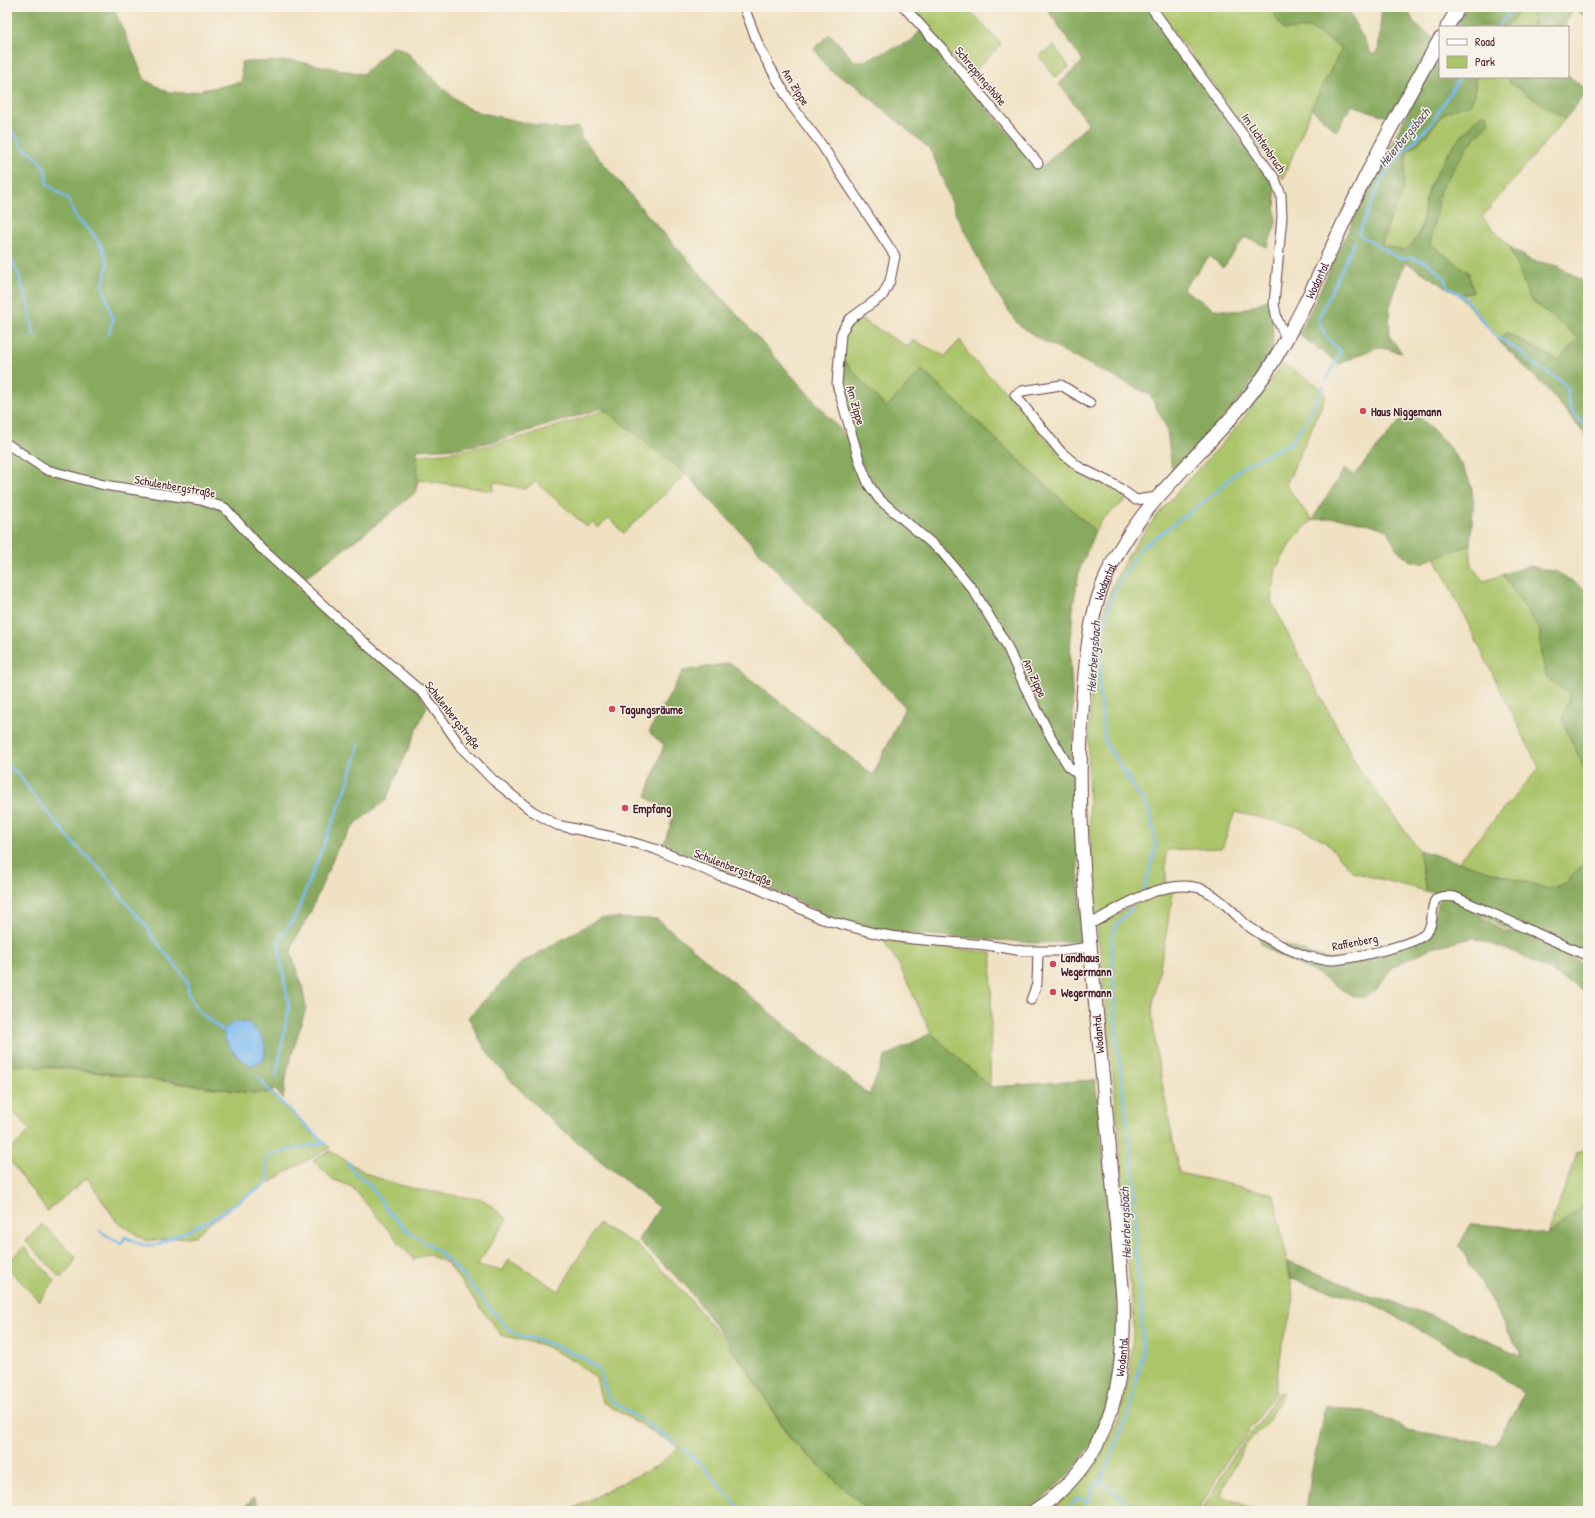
<svg xmlns="http://www.w3.org/2000/svg" width="1595" height="1518" font-family="'Patrick Hand',sans-serif">
<style>
.green{fill:#abc56b;stroke:#7a724b}
.forest{fill:#88aa5f;stroke:#696445}
.water{fill:#7bbbf0;stroke:#626d8e}
.lines{fill:none;stroke-linecap:round;stroke-linejoin:round}
.stream{stroke:#7bbbf0;stroke-width:2.5}
.minor-casing{stroke:#633c42;stroke-width:11}
.secondary-casing{stroke:#633c42;stroke-width:15}
.minor{stroke:#fff;stroke-width:9}
.secondary{stroke:#fff;stroke-width:13}
.poi-dot{fill:#d1495b;stroke:#f7f3e8;stroke-width:1.5}
.labels{text-anchor:middle;dominant-baseline:central;stroke-width:3;stroke-linejoin:round;paint-order:stroke}
.street-label{font-size:12px;fill:#4a1f2b;stroke:#f7f3e8}
.poi-label{font-size:12px;font-weight:bold;fill:#4a1f2b;stroke:#f7f3e8;text-anchor:start}
.water-label{font-size:13px;font-style:italic;fill:#594e66;stroke:#f7f3e8}
</style>
<rect width="100%" height="100%" fill="#f7f3e8"/>
<filter id="ink" filterUnits="userSpaceOnUse"><feTurbulence type="fractalNoise" baseFrequency=".025" numOctaves="2"/><feDisplacementMap in="SourceGraphic" scale="8" xChannelSelector="R" yChannelSelector="G"/><feConvolveMatrix kernelMatrix="1 2 1 2 8 2 1 2 1" color-interpolation-filters="sRGB"/></filter>
<filter id="wash" filterUnits="userSpaceOnUse"><feTurbulence type="fractalNoise" baseFrequency=".012" numOctaves="4" result="noise"/><feDisplacementMap in="SourceGraphic" scale="16" xChannelSelector="R" yChannelSelector="G"/><feGaussianBlur stdDeviation="0.9" result="paint"/><feColorMatrix in="noise" values="0 0 0 0 0 0 0 0 0 0 0 0 0 0 0 0 0 1.4 0 .05"/><feComposite in="paint" operator="in"/></filter>
<g filter="url(#wash)">
<rect width="100%" height="100%" fill="#f0e1c2"/>
<!-- green -->
<path class="green" d="M908,7H966L1001,44L969,77Z
M1156,7H1269L1285,29L1311,28L1342,48L1312,108L1283,179Z
M1522,7L1534,19L1532,27H1506Z
M1054,46L1069,67L1055,77L1039,56Z
M1475,77H1511L1509,82L1565,119L1482,217L1510,247L1530,299L1579,338L1558,360L1506,333L1499,341L1459,295L1473,292L1468,272L1430,244L1440,190L1468,146L1488,124L1482,114L1452,147L1439,169L1430,185L1425,201L1423,218L1418,237L1404,251L1382,245L1386,230L1403,190L1407,150C1427,141 1429,128 1443,115C1450,109 1462,106 1470,104L1475,94Z
M857,317L908,347L912,340L945,356L960,340L969,355L1014,400L1060,455L1128,498L1104,518L1095,531L922,370L886,408L840,356C843,339 843,328 857,317Z
M1283,364L1316,384L1326,396L1286,485L1312,521L1292,541L1276,569L1271,600L1300,658L1360,770L1419,850L1426,891L1353,872L1325,841L1297,826L1235,812L1222,848L1166,850V885L1099,915L1095,913C1089,827 1083,738 1096,652C1101,622 1106,595 1121,568C1152,511 1202,470 1241,421C1256,402 1269,383 1283,364Z
M605,410L686,474L623,533L609,518L598,528L593,522L587,527L536,482L524,489L494,482L493,491L422,480L417,482V455C485,452 541,432 605,410Z
M1470,545L1472,567L1484,581L1503,575L1540,631L1541,654L1547,678L1571,693L1562,720L1588,777V858L1566,883L1549,889L1458,862L1539,768L1435,557Z
M1174,890L1152,1010L1156,1050L1179,1173L1274,1194L1294,1299L1281,1353L1274,1393L1255,1424L1229,1456L1198,1511H1050L1062,1501L1098,1459L1119,1419L1130,1372L1134,1319L1125,1235L1120,1142L1097,925L1147,897Z
M880,936L918,944L992,953L990,1087L931,1033L898,963Z
M7,1065L69,1069L253,1093L271,1092L330,1148L293,1168L231,1207L208,1224L195,1236L146,1241L117,1222L87,1178L47,1211L7,1157V1154L30,1130L7,1105Z
M1588,1146V1202L1548,1235L1577,1153Z
M330,1151L366,1173L386,1181L414,1189L484,1200L507,1219L477,1265L502,1271L509,1259L559,1291L598,1224L637,1245L684,1292L744,1365L791,1440L869,1511H569L615,1486L659,1465L679,1447L602,1402L596,1378L574,1361L543,1345L501,1335L447,1263L427,1254L414,1260L352,1187L332,1179L313,1160Z
M42,1224L76,1257L70,1269L61,1278L26,1241Z
M24,1247L55,1281L39,1301L7,1267V1263Z
M1283,1392L1266,1425L1244,1446L1220,1495L1258,1511H1202L1232,1457L1246,1438L1259,1425L1277,1393Z"/>
<!-- forest -->
<path class="forest" d="M7,7H113L145,80L168,92L187,93L242,82L241,62L295,61L363,74L393,46L405,50L446,91L466,107L482,113L549,128L568,129L579,127L581,137L651,219L855,446L839,384L840,356L886,408L922,370L1095,531L1079,572L1073,607L1070,653L1074,734L1076,838L1083,941L1037,943L877,931L844,923L784,895L662,848L674,815L646,797L664,745L649,732L683,671L730,663L873,775L905,707L686,474L602,408L496,441L459,448L417,450V491L387,516L296,585L417,689L427,706L386,800L356,823L337,849L310,913L294,941L291,953L302,985L306,1008L288,1067L283,1099L274,1088L272,1092L253,1093L69,1068L7,1065Z
M1050,7H1147L1275,188L1276,224L1267,247L1245,237L1223,268L1210,256L1183,289L1214,309L1240,311L1272,298L1273,350L1243,395L1199,445L1172,472L1167,429L1150,395L1039,339L1017,323L991,284L957,216L931,150L855,85L829,70L814,48L830,34L854,61H864L911,41L921,30L1002,125L1038,170L1089,124L1059,84L1083,61L1049,12Z
M1269,7H1349L1350,14L1372,55L1378,52L1382,7H1406L1415,24L1434,39L1390,118L1352,105L1336,131L1311,108L1342,48L1311,28L1284,30Z
M1467,7H1522L1506,27H1455Z
M1524,7H1588V18L1573,9L1564,27H1532L1534,19Z
M1440,53V77H1475V94L1470,104C1462,107 1450,109 1443,115C1429,128 1427,141 1407,150L1403,190L1386,230L1382,245L1404,251C1408,247 1413,242 1417,238C1426,224 1423,200 1431,184C1443,157 1461,135 1482,114L1488,115V124L1468,146L1440,190L1430,244L1468,272L1473,292L1459,295L1405,262L1389,309L1390,337L1402,353L1377,347L1339,364L1299,335L1373,178Z
M1568,75L1588,91L1565,119L1509,82L1512,77H1568Z
M1510,247L1530,260L1558,266L1588,284V438L1547,389L1499,341L1506,333L1558,360L1579,338L1530,299Z
M1409,410C1431,424 1464,460 1471,486C1476,504 1471,526 1470,545L1421,563L1409,560L1396,548L1387,530L1370,524L1340,518L1312,520L1345,468L1354,475Z
M1529,566L1557,572L1588,591V777L1562,720L1570,694L1547,678L1541,653L1540,631L1503,574Z
M1419,850L1549,889L1566,883L1588,858V955L1526,931L1505,928L1474,909L1438,894L1426,891Z
M1441,895L1459,898L1473,911L1504,931L1526,934L1588,966V993L1522,955L1473,938L1433,947L1392,967L1378,987L1365,998L1353,996L1316,973L1275,954L1262,945L1258,936L1337,962L1426,937Z
M600,918L657,919L869,1095L885,1057L931,1033L990,1087L1095,1080C1100,1126 1104,1171 1109,1216C1117,1289 1129,1368 1095,1437C1080,1468 1054,1489 1029,1511H869L792,1440L745,1366L686,1286L638,1240L659,1208C602,1161 540,1117 493,1060C483,1048 476,1031 468,1017L521,963Z
M1588,1202V1511H1306L1311,1475L1325,1405C1349,1410 1385,1412 1403,1429L1495,1445L1525,1394L1499,1375L1374,1304L1291,1279L1288,1261L1376,1297L1433,1316L1522,1356L1459,1245L1471,1224L1501,1226L1548,1235Z
M254,1497L260,1511H240Z"/>
<!-- water -->
<path class="water" d="M234,1022L248,1023C263,1036 267,1040 264,1060L252,1065C242,1062 233,1053 228,1044C225,1040 225,1035 222,1030Z"/>
<g class="lines">
<!-- stream -->
<path class="stream" d="M1498,27L1514,7
M1460,77L1431,124L1396,159L1383,178L1358,234L1399,258H1413L1428,263L1444,277L1447,286L1464,297L1494,335L1522,353L1531,363L1559,379L1567,388L1569,405L1576,417L1588,426
M1410,120L1417,138
M7,129L16,136L22,147L32,153L45,168L47,184L68,199L75,216L92,233L103,249L108,264L103,285L113,320L109,334
M7,251L20,278L21,286L28,303L34,336
M1326,381L1341,351C1329,341 1321,334 1319,317L1355,241
M7,765L18,774L35,797L74,844L101,870L136,915L146,925L154,939L186,978L189,996L199,1012L222,1030
M1144,890L1156,846L1149,811L1105,742L1099,690L1103,628L1113,593L1141,548L1213,495L1242,467L1291,443L1311,411L1323,386
M259,1077L271,1093L326,1144
M276,1077L289,1007L280,955L279,939L294,919L346,789L359,745
M347,1162L355,1173L369,1184L388,1211L409,1232L438,1251L459,1271L509,1330L521,1336L543,1341L584,1358L599,1370L609,1399L675,1442
M100,1231L121,1244L125,1237L143,1245H156L210,1220L269,1182L266,1160L270,1154L324,1143
M682,1448L700,1463L742,1511
M1101,1480C1114,1493 1127,1505 1145,1511
M1066,1511L1078,1497L1087,1503L1092,1489L1101,1480L1129,1412L1143,1353L1142,1314L1135,1247V1187L1117,1042L1111,939L1117,924L1132,908"/>
</g>
</g>
<g filter="url(#ink)">
<g class="lines">
<!-- minor casing -->
<g class="minor-casing">
<path id="minor" d="M744,7L760,49L792,106L821,144L895,256L890,281L883,295L850,319L845,326L841,334L837,384L860,463L869,485L879,499L942,552L974,591L1006,644L1025,687L1051,737L1069,767L1079,775
M904,7L946,53L1038,163
M1151,7L1275,179L1281,195L1282,217L1274,304L1277,319L1287,340
M1090,403L1061,385L1022,391L1015,395L1061,452L1079,467L1115,485L1136,500L1157,497
M7,444L47,470L104,485L201,500L225,508L262,549L358,637L424,694L461,747L493,780L532,811L557,825L617,838L655,849L718,875L755,887L822,919L878,934L912,939L986,945L1024,951H1061L1090,947
M1088,923L1094,922C1122,906 1165,878 1199,888C1206,890 1216,897 1222,902C1230,908 1237,916 1244,923C1257,933 1271,941 1286,948C1303,955 1317,961 1335,960C1353,958 1414,945 1425,934C1441,918 1420,891 1455,897L1588,956
M1031,1000L1037,984L1038,952"/>
</g>
<!-- secondary casing -->
<g class="secondary-casing">
<g id="secondary">
<path d="M1447,27L1459,7"/>
<path id="s1" d="M1034,1511C1110,1463 1126,1383 1123,1299C1114,1188 1102,1076 1092,965C1083,875 1076,788 1083,698C1086,659 1089,620 1103,584C1136,498 1217,447 1266,373C1303,315 1329,252 1359,190C1384,138 1412,89 1440,39"/>
</g>
</g>
<!-- minor -->
<use href="#minor" class="minor"/>
<!-- secondary -->
<use href="#secondary" class="secondary"/>
</g>
</g>
<!-- markers -->
<g class="poi-dot">
<circle cx="1363" cy="411" r="4"/>
<circle cx="612" cy="709" r="4"/>
<circle cx="625" cy="808" r="4"/>
<circle cx="1053" cy="964" r="4"/>
<circle cx="1053" cy="992" r="4"/>
</g>
<g class="labels">
<!-- street labels -->
<g class="street-label">
<text transform="translate(981 76) rotate(50)">Schreppingshöhe</text>
<text transform="translate(796 87) rotate(58)">Am Zippe</text>
<text transform="translate(1264 143) rotate(56)">Im Lichtenbruch</text>
<text stroke="none"><textPath href="#s1" startOffset="1335">Wodantal</textPath></text>
<text transform="translate(856 405) rotate(74)">Am Zippe</text>
<text transform="translate(175 486) rotate(10)">Schulenbergstraße</text>
<text stroke="none"><textPath href="#s1" startOffset="964">Wodantal</textPath></text>
<text transform="translate(1035 678) rotate(65)">Am Zippe</text>
<text transform="translate(453 715) rotate(52)">Schulenbergstraße</text>
<text transform="translate(733 867) rotate(21)">Schulenbergstraße</text>
<text transform="translate(1355 942) rotate(-11)">Raffenberg</text>
<text transform="translate(1098 1034) rotate(-95)">Wodantal</text>
<text stroke="none"><textPath href="#s1" startOffset="184">Wodantal</textPath></text>
</g>
<!-- poi labels -->
<g class="poi-label">
<text x="1371" y="411">Haus Niggemann</text>
<text x="620" y="709">Tagungsräume</text>
<text x="633" y="808">Empfang</text>
<text x="1061" y="957">Landhaus<tspan x="1061" dy="14">Wegermann</tspan></text>
<text x="1061" y="992">Wegermann</text>
</g>
<!-- water labels -->
<g class="water-label">
<text transform="translate(1404 137) rotate(-50)">Heierbergsbach</text>
<text transform="translate(1093 657) rotate(-86)">Heierbergsbach</text>
<text transform="translate(1125 1223) rotate(-92)">Heierbergsbach</text>
</g>
</g>
<!-- margin -->
<rect width="1595" height="1518" fill="none" stroke="#f7f3e8" stroke-width="24"/>
<!-- legend -->
<rect x="1439" y="26" width="130" height="52" fill="#f7f3e8" stroke="#b29e9c"/>
<rect x="1447" y="39" width="20" height="6" fill="#ffffff" stroke="#b29e9c"/>
<text x="1475" y="46" font-size="12" fill="#4a1f2b">Road</text>
<rect x="1447" y="56" width="20" height="12" fill="#abc56b" stroke="#b29e9c"/>
<text x="1475" y="66" font-size="12" fill="#4a1f2b">Park</text>
</svg>
